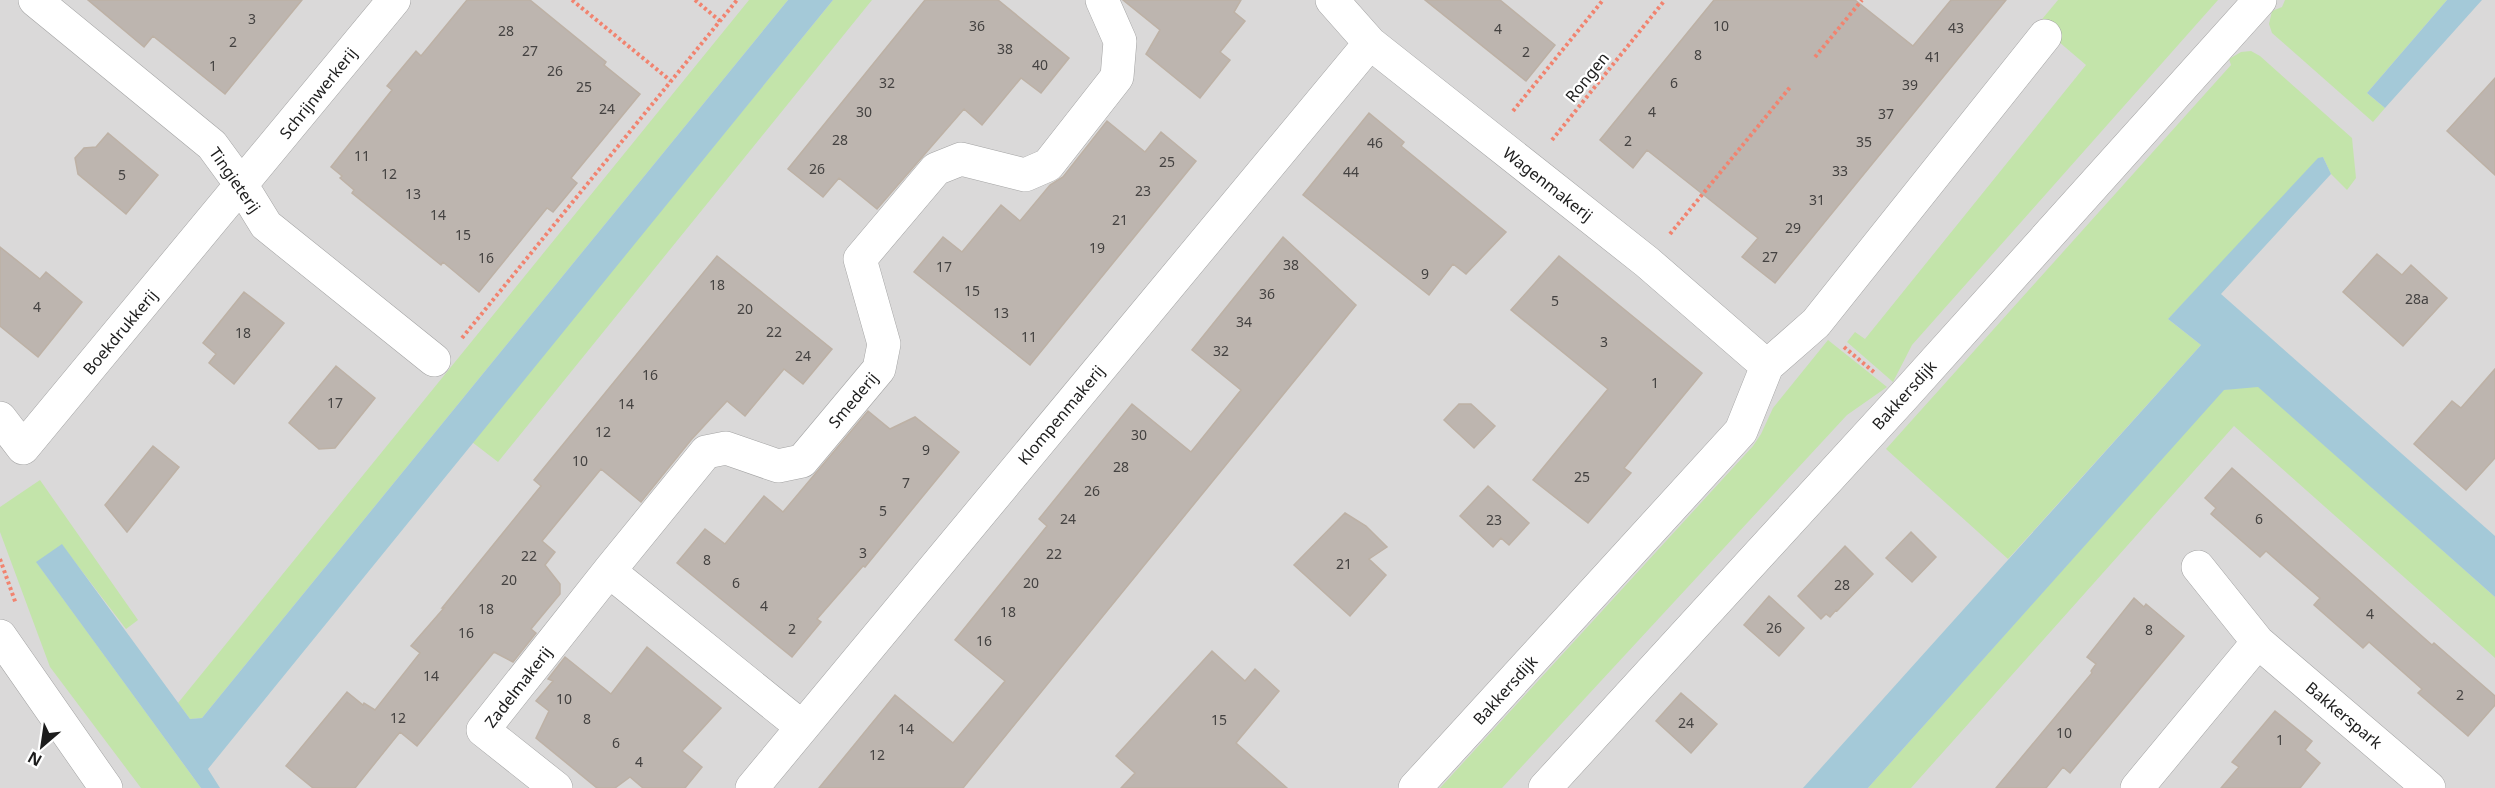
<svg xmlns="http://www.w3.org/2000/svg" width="2495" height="788" font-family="'Noto Sans',sans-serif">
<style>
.residential{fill:#dad9d9}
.grass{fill:#c3e4aa}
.water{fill:#a4c9d8}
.building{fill:#bdb5af;stroke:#bdb1a5;stroke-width:1.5}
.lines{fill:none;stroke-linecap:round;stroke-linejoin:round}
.minor-casing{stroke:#a3a3a3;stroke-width:34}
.path{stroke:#f1836f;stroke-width:4;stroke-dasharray:3 3;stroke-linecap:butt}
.minor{stroke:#fff;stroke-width:33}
.labels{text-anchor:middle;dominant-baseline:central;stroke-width:4.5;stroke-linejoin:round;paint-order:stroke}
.number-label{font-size:14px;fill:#444241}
.street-label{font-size:16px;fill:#1c1c1c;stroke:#fff}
</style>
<rect width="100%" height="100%" fill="#ede9e2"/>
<!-- residential -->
<path class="residential" d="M0,0H2495V788H0Z"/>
<!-- grass -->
<path class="grass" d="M749,0H788L202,718L190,719L178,703Z
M833,0H872L498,462L472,442Z
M2058,0H2218L1912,345L1893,382L1847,342L1855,332L1865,339L2086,65L2038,24Z
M2285,0H2447L2367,93L2385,108L2373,122L2272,33L2269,24L2272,11L2282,7Z
M2251,51L2260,56L2352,138L2356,178L2347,190L2331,174L2323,157L2168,319L2201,345L2008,559L1886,449L2231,65L2229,59L2241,52Z
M1828,340L1887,387L1847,415L1502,788H1440L1753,446L1761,434L1773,408Z
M2258,386L2495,597V658L2234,426L1911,788H1868L2223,390Z
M40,480L138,620L126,629L62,545L37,563L201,788H141L50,667L0,532V507Z"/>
<!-- water -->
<path class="water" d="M788,0H833L208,769L220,788H201L36,562L62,544L190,719L202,718Z
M2447,0H2482L2385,108L2367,93Z
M2323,157L2331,174L2221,294L2495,536V597L2258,387L2224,390L1868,788H1803L2201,345L2168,319L2318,158Z"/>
<!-- building -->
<path class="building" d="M88,0H302L225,94L153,36L144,47Z
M467,0H530L606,62L604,65L640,94L571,178L577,183L553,212L547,208L479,292L443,262L441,265L352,193L354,190L340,178L342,176L331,167L392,90L387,86L416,51L421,56Z
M925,0H998L1069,58L1041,93L1021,78L982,125L964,109L877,209L839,178L823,197L788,169Z
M1123,0H1241L1234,12L1245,21L1220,52L1230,60L1200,98L1146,54L1160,30Z
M1425,0H1500L1555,45L1526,81Z
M1714,0H1855L1913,46L1951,0H2006L1775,283L1742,257L1758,238L1647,150L1633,168L1600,140Z
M2495,78V175L2447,131Z
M1369,113L1404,142L1401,146L1506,232L1466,274L1453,264L1429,295L1303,195Z
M1107,121L1145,152L1161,132L1196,161L1030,365L914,272L943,237L962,252L1001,205L1020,221L1050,185L1063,177Z
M108,133L158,175L126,214L78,174L75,158L84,148L96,147Z
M1283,237L1356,305L963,788H819L895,695L953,743L1005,681L955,640L1047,526L1039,519L1132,404L1191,452L1241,390L1192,350Z
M0,247L40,279L46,272L82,302L38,357L0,326Z
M2377,254L2402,275L2411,265L2447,298L2403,346L2343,292Z
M717,256L832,349L803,384L784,369L745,416L727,401L691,440L641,502L601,469L542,541L555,552L545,565L560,584V594L531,629L536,633L513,662L494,652L417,746L400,732L355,788H313L286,766L347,692L363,705L364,703L375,710L420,653L411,646L444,608H442L541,486L534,480Z
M1559,256L1702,373L1624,468L1631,473L1588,523L1533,480L1608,389L1511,310Z
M244,292L284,323L234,384L209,363L216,354L203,343Z
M336,366L375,398L335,448L319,449L289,423Z
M2495,369V458L2466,490L2414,444L2452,401L2461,408Z
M1459,404H1471L1495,426L1474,448L1444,420Z
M868,411L890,429L915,417L959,452L865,567L863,566L817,619L821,622L792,657L677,563L705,529L725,544L764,496L783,512Z
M153,446L179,467L127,532L105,505Z
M2232,468L2432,645L2434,643L2495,696V705L2468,736L2418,693L2422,689L2369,642L2363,648L2314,605L2320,598L2266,551L2260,557L2211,514L2216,508L2205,498Z
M1488,486L1529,523L1509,545L1501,538L1493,547L1460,516Z
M1345,513L1366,526L1387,547L1369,559L1386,575L1350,616L1294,565Z
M1911,532L1936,557L1912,582L1886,558Z
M1845,546L1873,574L1837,611L1836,610L1830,617L1826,614L1821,619L1798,596Z
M1769,596L1804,628L1779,656L1744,625Z
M2134,598L2144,607L2146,604L2184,636L2070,773L2063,767L2046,788H1996L2092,673L2091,671L2096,664L2087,657Z
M647,647L721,708L682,751L702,767L685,788H643L630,777L615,788H597L536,738L549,711L536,701L553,681L548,679L565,657L611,694Z
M1212,651L1245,681L1255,669L1279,691L1236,743L1287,788H1121L1135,773L1116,756Z
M1681,693L1717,724L1691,753L1656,721Z
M2275,711L2312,741L2305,750L2320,763L2300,788H2221L2239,767L2232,762Z"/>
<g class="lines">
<!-- minor casing -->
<g class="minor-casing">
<path id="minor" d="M35,0L212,145L242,186L266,225L434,360
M1332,0L1370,43L1647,262L1767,366
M0,418L23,448L394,0
M2198,567L2258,642
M0,636L106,788
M802,727L609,571L706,452L726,448L778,466L802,461L879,369L884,344L860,259L936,169L961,159L1025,175L1048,165L1117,77L1120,41L1102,0
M556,788L483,730L609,571
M752,788L1370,43
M1415,788L1741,431L1767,366L1816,323L2045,36
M1545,788L1903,397L2260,0
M2137,788L2258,642L2429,788"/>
</g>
<!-- path -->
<path class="path" d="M572,0L671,81
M695,0L720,21
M1815,57L1862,0
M1513,111L1603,0
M1552,140L1665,0
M1670,234L1791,86
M462,338L737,0
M1844,347L1875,373
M0,559L16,604"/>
<!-- minor -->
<use href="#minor" class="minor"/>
</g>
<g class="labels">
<!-- number labels -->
<g class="number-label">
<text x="252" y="18">3</text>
<text x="977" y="25">36</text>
<text x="1721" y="25">10</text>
<text x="1956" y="27">43</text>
<text x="1498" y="28">4</text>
<text x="506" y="30">28</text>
<text x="233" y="41">2</text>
<text x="1005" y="48">38</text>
<text x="530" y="50">27</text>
<text x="1526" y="51">2</text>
<text x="1698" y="54">8</text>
<text x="1933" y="56">41</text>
<text x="1040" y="64">40</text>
<text x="213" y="65">1</text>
<text x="555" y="70">26</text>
<text x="887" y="82">32</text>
<text x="1674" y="82">6</text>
<text x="1910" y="84">39</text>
<text x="584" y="86">25</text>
<text x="607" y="108">24</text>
<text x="864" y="111">30</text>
<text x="1652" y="111">4</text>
<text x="1886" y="113">37</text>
<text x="840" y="139">28</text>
<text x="1628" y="140">2</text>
<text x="1864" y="141">35</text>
<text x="1375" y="142">46</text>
<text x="362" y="155">11</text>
<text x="1167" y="161">25</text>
<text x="817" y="168">26</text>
<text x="1840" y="170">33</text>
<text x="1351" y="171">44</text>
<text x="389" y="173">12</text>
<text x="122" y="174">5</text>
<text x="1143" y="190">23</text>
<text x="413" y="193">13</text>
<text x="1817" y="199">31</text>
<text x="438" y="214">14</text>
<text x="1120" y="219">21</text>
<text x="1793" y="227">29</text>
<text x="463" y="234">15</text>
<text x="1097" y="247">19</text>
<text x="1770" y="256">27</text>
<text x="486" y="257">16</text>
<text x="1291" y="264">38</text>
<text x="944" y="266">17</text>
<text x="1425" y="273">9</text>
<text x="717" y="284">18</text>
<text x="972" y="290">15</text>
<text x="1267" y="293">36</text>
<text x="2417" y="298">28a</text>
<text x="1555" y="300">5</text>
<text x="37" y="306">4</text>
<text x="745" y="308">20</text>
<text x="1001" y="312">13</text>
<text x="1244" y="321">34</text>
<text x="774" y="331">22</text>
<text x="243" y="332">18</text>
<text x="1029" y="336">11</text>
<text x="1604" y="341">3</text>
<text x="1221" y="350">32</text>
<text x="803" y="355">24</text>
<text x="650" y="374">16</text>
<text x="1655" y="382">1</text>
<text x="335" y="402">17</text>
<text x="626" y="403">14</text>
<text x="603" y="431">12</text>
<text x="1139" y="434">30</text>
<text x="926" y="449">9</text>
<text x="580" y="460">10</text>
<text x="1121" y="466">28</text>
<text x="1582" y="476">25</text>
<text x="906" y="482">7</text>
<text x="1092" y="490">26</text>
<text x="883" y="510">5</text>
<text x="1068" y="518">24</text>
<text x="2259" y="518">6</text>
<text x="1494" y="519">23</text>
<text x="863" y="552">3</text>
<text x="1054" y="553">22</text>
<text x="529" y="555">22</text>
<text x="707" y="559">8</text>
<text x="1344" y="563">21</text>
<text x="509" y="579">20</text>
<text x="736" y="582">6</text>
<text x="1031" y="582">20</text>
<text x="1842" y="584">28</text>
<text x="764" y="605">4</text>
<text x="486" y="608">18</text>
<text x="1008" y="611">18</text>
<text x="2370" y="613">4</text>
<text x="1774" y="627">26</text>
<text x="792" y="628">2</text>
<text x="2149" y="629">8</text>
<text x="466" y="632">16</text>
<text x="984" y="640">16</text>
<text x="431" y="675">14</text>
<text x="2460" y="694">2</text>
<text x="564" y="698">10</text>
<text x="398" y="717">12</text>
<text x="587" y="718">8</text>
<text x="1219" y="719">15</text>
<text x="1686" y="722">24</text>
<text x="906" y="728">14</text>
<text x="2064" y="732">10</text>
<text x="2280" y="739">1</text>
<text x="616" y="742">6</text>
<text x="877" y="754">12</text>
<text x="639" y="761">4</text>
</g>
<!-- street labels -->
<g class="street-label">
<text transform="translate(1587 77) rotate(-51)">Rongen</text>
<text transform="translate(318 93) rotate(-51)">Schrijnwerkerij</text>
<text transform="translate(235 180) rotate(55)">Tingieterij</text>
<text transform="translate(1548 184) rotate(38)">Wagenmakerij</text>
<text transform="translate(120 332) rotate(-50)">Boekdrukkerij</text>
<text transform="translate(1904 395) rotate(-48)">Bakkersdijk</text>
<text transform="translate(853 400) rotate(-50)">Smederij</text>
<text transform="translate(1061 415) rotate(-50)">Klompenmakerij</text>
<text transform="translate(518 687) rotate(-52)">Zadelmakerij</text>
<text transform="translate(1505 690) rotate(-48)">Bakkersdijk</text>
<text transform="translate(2344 715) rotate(40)">Bakkerspark</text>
</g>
</g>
<!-- north arrow -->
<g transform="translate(42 746) rotate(209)" stroke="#ffffff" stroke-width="4.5" paint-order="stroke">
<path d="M0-4.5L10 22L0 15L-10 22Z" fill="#1c1c1c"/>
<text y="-9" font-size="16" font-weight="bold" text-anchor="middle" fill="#1c1c1c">N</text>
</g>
</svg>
